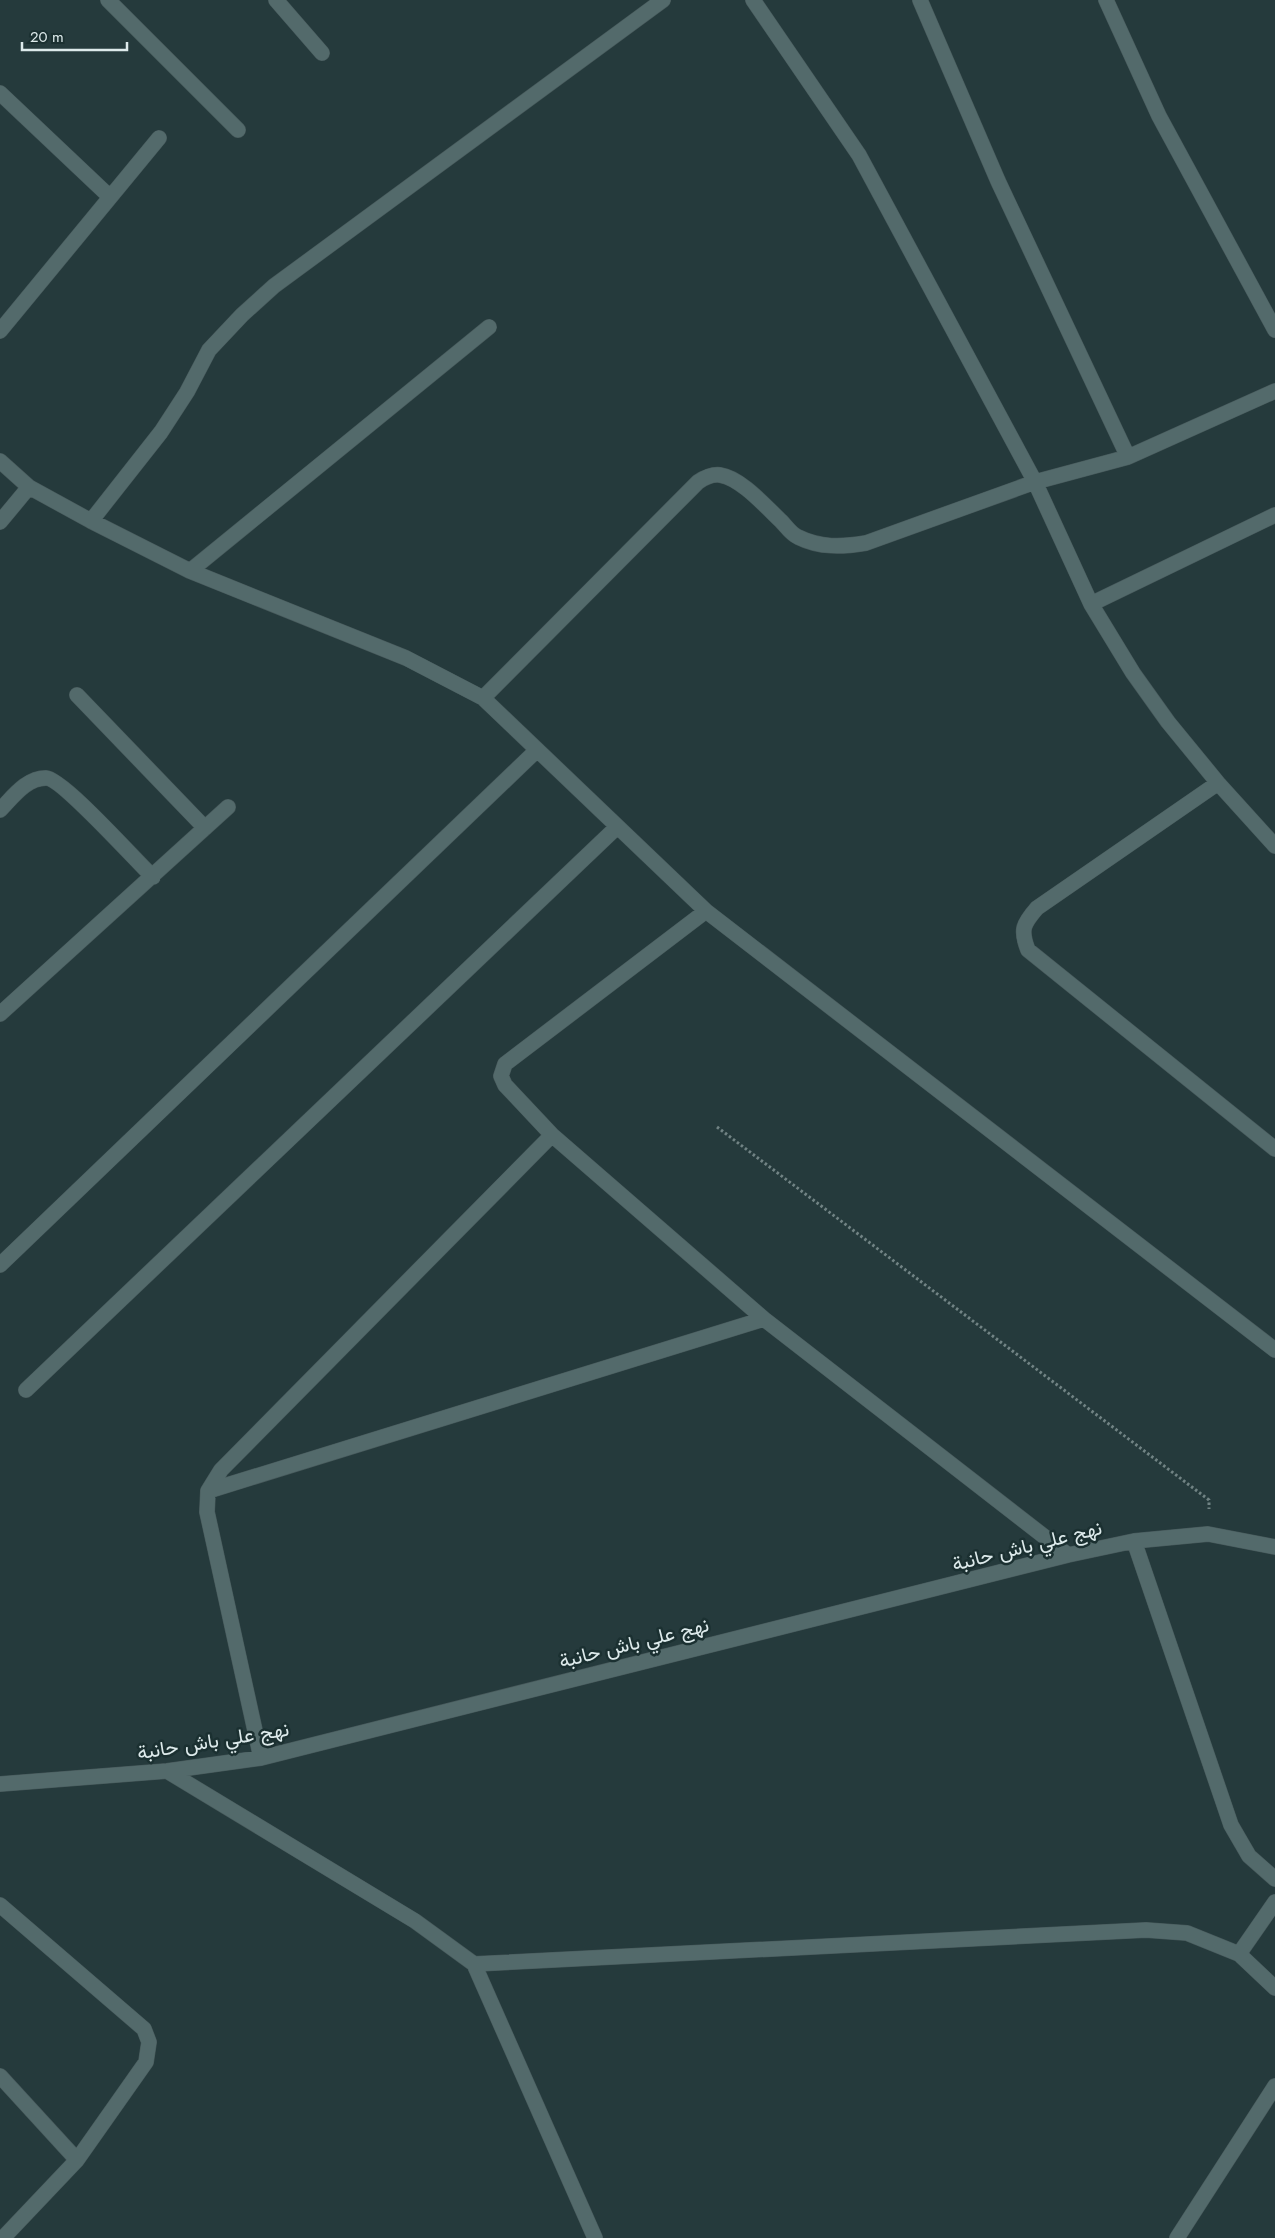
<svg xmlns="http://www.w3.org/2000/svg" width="1275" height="2238" font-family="Jost,Vazirmatn,sans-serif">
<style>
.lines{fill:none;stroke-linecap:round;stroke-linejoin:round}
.minor-casing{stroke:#47595b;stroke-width:16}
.path{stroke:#718384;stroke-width:3;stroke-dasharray:2.5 2.5;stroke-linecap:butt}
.minor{stroke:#536a6b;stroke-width:15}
.labels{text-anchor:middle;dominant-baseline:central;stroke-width:5;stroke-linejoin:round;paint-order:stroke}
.street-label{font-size:20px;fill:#ddeaeb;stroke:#1b3031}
</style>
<rect width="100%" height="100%" fill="#253a3c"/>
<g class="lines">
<!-- minor casing -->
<g class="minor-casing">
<path id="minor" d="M108,0L238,130
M276,0L322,53
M753,0L859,155L1035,482L1091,604L1133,673L1168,722L1218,783L1275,846
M920,0L998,181L1128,457L1275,391
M1106,0L1159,116L1275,330
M0,93L110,197
M0,331L159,138
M0,461L29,487L91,521L190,571L406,658L483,698L706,911L1275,1350
M91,521L161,432L187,392L209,350L242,315L274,286L663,0
M0,522L29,487
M190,571L489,327
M1091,604L1275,515
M77,695L205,828
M483,698L698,482C704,478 712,474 720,475C741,478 766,507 781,521C786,526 791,534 798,537C820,548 842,547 866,543L1035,482L1128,457
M1218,783L1037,908C1023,924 1020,930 1028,950L1275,1149
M0,810C13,797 26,778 46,778C62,778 137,862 153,877
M706,911L505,1064L501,1076L505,1085L552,1135L764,1319L1068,1555
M0,1014L228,807
M0,1265L537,750
M26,1390L617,827
M208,1491L764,1319
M1134,1541L1231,1825L1249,1856L1275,1879
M261,1758L207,1512L208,1491L221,1470L552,1135
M167,1771L415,1921L474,1964L595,2238
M0,1784L167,1771L261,1758L1068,1555L1134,1541L1208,1534L1275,1547
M0,1905L144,2029L149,2042L146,2062L77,2160L3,2238
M1239,1954L1275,1902
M474,1964L1146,1930L1187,1933L1239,1954L1275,1988
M0,2076L77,2160
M1177,2238L1275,2086"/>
</g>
<!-- path -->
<path class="path" d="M717,1127L1209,1500V1509"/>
<!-- minor -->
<use href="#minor" class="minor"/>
</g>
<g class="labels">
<!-- street labels -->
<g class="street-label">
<text transform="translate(1027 1546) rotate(-14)">نهج علي باش حانبة</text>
<text transform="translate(634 1643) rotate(-14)">نهج علي باش حانبة</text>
<text transform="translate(213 1741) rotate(-9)">نهج علي باش حانبة</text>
</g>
</g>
<!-- scale -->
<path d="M22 42v8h105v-8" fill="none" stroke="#ddeaeb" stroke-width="2.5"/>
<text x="30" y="42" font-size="15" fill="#ddeaeb" stroke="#1b3031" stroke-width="4" paint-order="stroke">20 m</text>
</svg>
